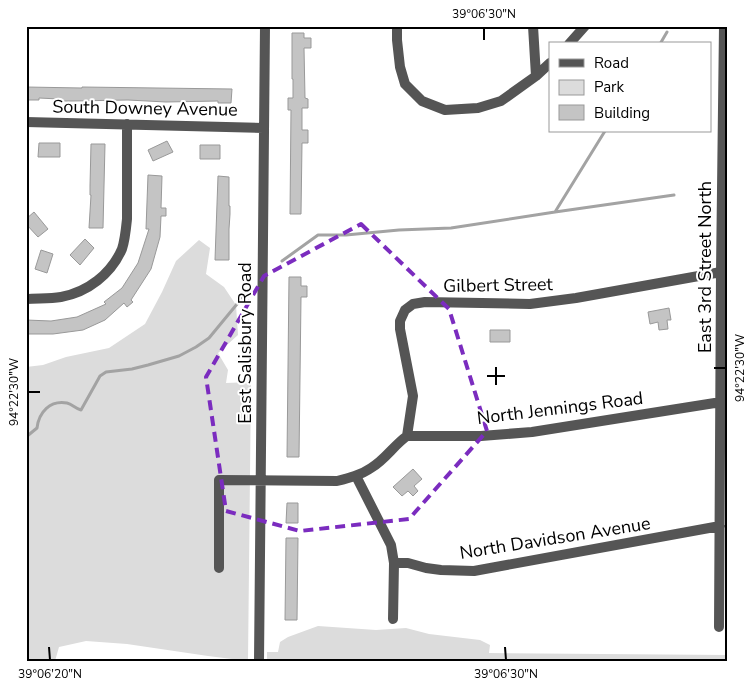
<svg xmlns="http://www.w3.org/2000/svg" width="754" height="687" font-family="'Nunito Sans',sans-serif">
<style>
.green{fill:#dcdcdc}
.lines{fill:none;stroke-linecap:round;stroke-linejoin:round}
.stream{stroke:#a3a3a3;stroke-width:3}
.building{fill:#c4c4c4;stroke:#999}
.minor{stroke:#555;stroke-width:10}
.marked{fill:none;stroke:#7b2cbf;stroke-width:4;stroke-dasharray:10 6;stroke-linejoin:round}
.ticks{fill:none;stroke:#000;stroke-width:2}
.labels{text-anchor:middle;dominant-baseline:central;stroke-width:4;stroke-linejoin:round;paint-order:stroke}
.street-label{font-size:18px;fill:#000;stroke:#fff}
.neatline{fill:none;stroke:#000;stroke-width:2}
.ticks-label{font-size:12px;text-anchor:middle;fill:#000}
</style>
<rect width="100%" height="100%" fill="#fff"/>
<!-- green -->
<path class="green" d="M199,240L210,248L206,274L224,287L236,305L238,335L218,353L228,370L226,383L251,382L248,661L208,656L127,644L86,641L59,647L55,661H26V367L43,365L66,357L109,348L145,324L162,292L176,261Z
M318,626L376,630L406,628L429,634L480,640L490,645L489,653L728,655V661H267V652H278L280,642L288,637Z"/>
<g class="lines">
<!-- stream -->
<path class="stream" d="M660,44L667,32
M555,212L674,195
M282,261L318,235H346L399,230L451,228L555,212L605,131
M26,437L37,428C39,412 50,400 67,403C72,404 76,409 81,410L95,385L100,376L106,372L132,369L148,365L179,356L196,347L209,338L242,298"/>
</g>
<!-- building -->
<path class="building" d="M292,33H304V38H311V48H304L305,98L308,99V108H302V130H308V143H302L301,214H290L291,110H288V98H293V79H292Z
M26,87L82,88V87L232,89L231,103H218V101L166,102L128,100L72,101H59V99L39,98V100H26Z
M167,141L173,152L153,161L148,150Z
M39,143H60V157H38Z
M91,144H105L103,228H89L91,195H90V186Z
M200,145H220V159H200Z
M148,175L162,176L161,208H166V216H161L160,237L151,269L131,300L133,302L127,307L124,303L105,320L83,330L53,334H26V320L51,321L77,317L106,304L104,302L122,288L138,263L149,229H146Z
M218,176L229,177V206H230V214L229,229V260H215Z
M34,212L48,229L38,237L26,224V219Z
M85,239L94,248L80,265L70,255Z
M41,250L53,254L47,273L35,269Z
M289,277H301V286H307V297H301L299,457H287Z
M669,308L671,320H667L668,329L659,330L658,322L650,324L648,312Z
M490,330H510V342H490Z
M413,469L422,479L414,486L418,491L413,496L408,491L402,496L393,487Z
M287,503H298V523H286Z
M286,538H298L297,620H285Z"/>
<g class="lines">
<!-- minor -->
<path class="minor" d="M397,26V40L400,67L405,84L422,101L445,110L478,108L501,101L536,76L550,63
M533,26L536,76
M569,44L585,26
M26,122L263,128
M26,299C38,298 49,299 61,297C88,292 111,274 122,249C125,240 126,229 127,219V124
M407,436L413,396L400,329V321L405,310L413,304L425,302L530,304L576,298L721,272
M356,476L391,545L394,563L393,619
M394,563H408L426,568L441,570L474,571L720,526
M219,568V480L337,481C349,478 361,475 371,468C385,460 394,445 407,436H481L532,432L721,402L728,400
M719,627L721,272L724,26
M259,661L265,26"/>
</g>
<!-- marked area -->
<path class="marked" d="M361,224L449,309L487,431L409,519L300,531L226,511L206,377L264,276Z"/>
<!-- ticks -->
<path class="ticks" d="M484,28V40M496,367V385M714,368H726M487,376H505M28,392H40M49,647L50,660M505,647L506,660"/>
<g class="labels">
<!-- street labels -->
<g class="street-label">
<text transform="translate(145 108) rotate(1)">South Downey Avenue</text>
<text transform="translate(705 267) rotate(-90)">East 3rd Street North</text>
<text transform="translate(498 285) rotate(-1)">Gilbert Street</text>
<text transform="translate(245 343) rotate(-90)">East Salisbury Road</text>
<text transform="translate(560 408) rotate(-7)">North Jennings Road</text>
<text transform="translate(555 538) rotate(-9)">North Davidson Avenue</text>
</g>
</g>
<!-- border -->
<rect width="754" height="687" fill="none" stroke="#ffffff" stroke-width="55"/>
<!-- legend -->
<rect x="549" y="42" width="162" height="90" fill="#ffffff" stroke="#999999"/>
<rect x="559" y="59" width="25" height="8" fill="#555555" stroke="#999999"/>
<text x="594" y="68" font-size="15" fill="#000000">Road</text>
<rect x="559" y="80" width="25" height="15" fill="#dcdcdc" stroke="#999999"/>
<text x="594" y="92" font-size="15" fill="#000000">Park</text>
<rect x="559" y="105" width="25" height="15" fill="#c4c4c4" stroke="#999999"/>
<text x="594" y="118" font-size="15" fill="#000000">Building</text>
<rect x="28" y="28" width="698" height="632" class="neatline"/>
<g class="ticks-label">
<text x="484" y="18">39°06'30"N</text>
<text transform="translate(740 368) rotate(-90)" y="4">94°22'30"W</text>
<text transform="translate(14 392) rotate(-90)" y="4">94°22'30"W</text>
<text x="50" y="678">39°06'20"N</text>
<text x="506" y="678">39°06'30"N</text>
</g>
</svg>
